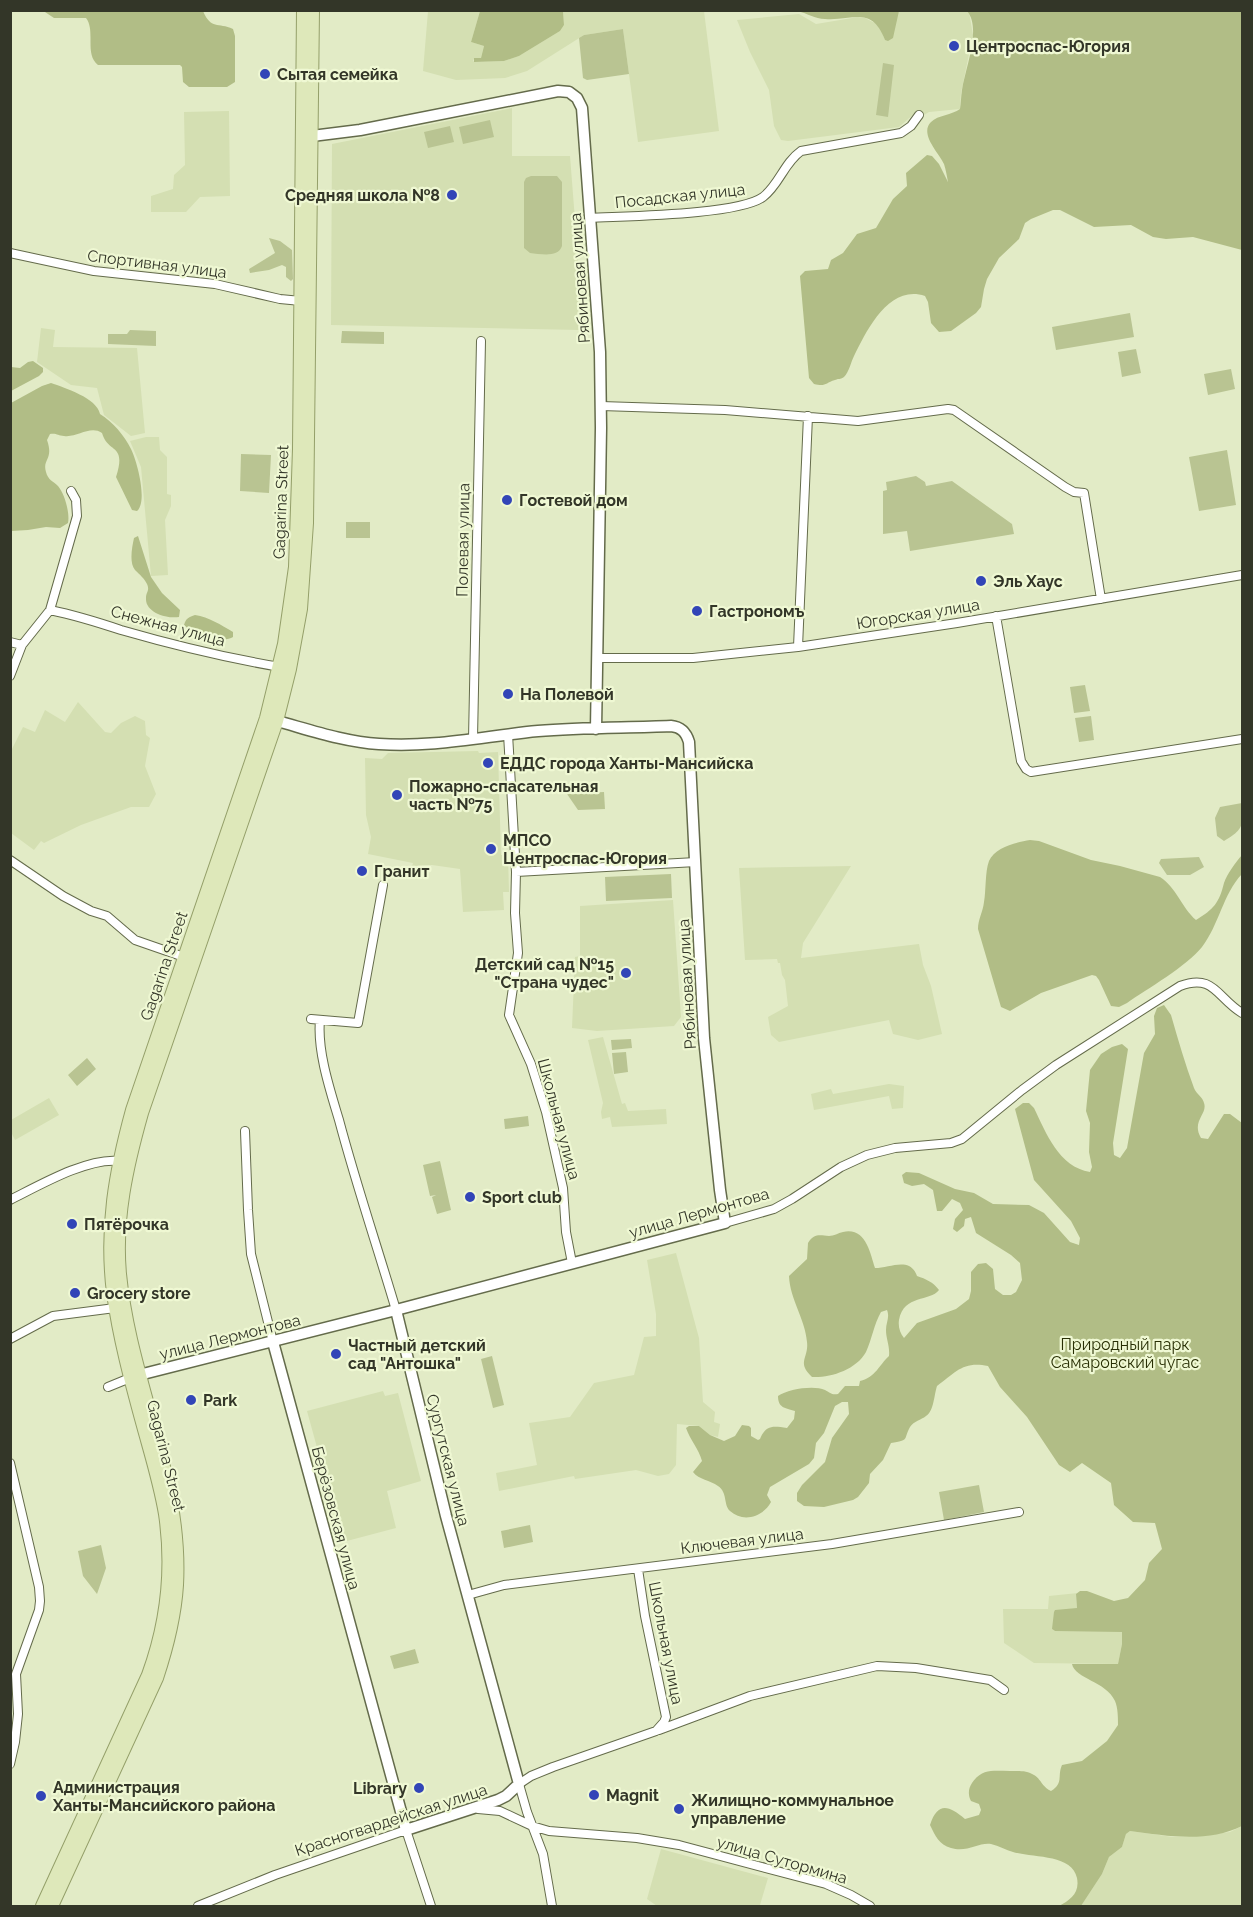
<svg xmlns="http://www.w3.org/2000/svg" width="1253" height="1917" font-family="Raleway,sans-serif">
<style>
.built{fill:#d4dfb2}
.green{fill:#b9c492}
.forest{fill:#b1bd86}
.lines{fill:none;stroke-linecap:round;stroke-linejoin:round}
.street-casing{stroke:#646b4b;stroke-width:10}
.secondary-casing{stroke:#646b4b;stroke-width:13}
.primary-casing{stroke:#949f69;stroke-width:14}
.street{stroke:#fff;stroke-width:8}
.secondary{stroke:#fff;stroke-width:10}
.primary{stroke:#dee8ba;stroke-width:12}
.poi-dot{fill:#3245b7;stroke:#eff8d3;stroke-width:2}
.labels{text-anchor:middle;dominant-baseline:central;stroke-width:4.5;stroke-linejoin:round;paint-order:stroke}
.poi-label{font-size:16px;font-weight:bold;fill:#333628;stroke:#eff8d3;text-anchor:start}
.street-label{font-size:16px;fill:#333628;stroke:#eff8d3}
.park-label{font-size:16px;fill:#282f04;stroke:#eff8d3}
</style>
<rect width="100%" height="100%" fill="#e2ebc6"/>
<!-- built -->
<path class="built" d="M428,11H480L471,42L484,46L481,58H476L473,60L474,62L504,61L519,56L560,31L564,25L563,11H704L719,131L638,142L623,29L584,35L527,71L505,78L456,80L423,71Z
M899,11H967L969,12L973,35L961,93L960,109L929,112L924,115L915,113L899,127L788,141L781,140L774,126L769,90L750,52L737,20L799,14L816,24L858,17L865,18L879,25L885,40Z
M512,108V156H570L578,258L579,330L331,325L332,144Z
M229,111L230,196L200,197L186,212H151V196L173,189L174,175L185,165L184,112Z
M41,328L55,330L53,347L137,348L145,433L131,436L104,415L97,388L71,385L37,362Z
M146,437H159L160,450L167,457V494L171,495V506L165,520L168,575L151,576L141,467L130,441Z
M78,702L105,732L111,733L121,723L135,716L145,721L146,735L150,738L145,766L156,794L149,807H131L81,825L44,843L41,841L34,850L11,833V751L23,727L35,732L45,710L65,722Z
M478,751L479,753L498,752L501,855H508L509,892H503L504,910L463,912L460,869L432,865L412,866L413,863L368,854L371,837L366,815L365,758L382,759L388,753Z
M851,866L803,943L801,958L919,944L923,965L931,986L942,1034L918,1040L893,1034L889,1020L779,1042L771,1035L768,1017L788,1006L785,980L782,975L780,963H778L777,959L745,960L739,868Z
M673,900L681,1017L674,1026L597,1031L572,1028L575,957L580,956V906Z
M603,1037L622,1104L625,1103L628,1111L666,1109L667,1124L612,1127L610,1117L602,1119L601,1112L603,1103L588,1040Z
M889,1084L904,1086L903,1108L892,1109L889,1096L814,1110L811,1094L831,1089L833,1094Z
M49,1098L59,1115L15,1140L11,1132V1120Z
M676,1253L699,1338L703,1402L715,1412L714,1422L720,1424L718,1437L710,1435L699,1426L677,1424L676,1465L669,1474L658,1476L636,1470L575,1479L574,1476L499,1491L496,1473L537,1465L529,1423L570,1417L594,1383L634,1375L644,1337L656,1336V1314L647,1260Z
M383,1391L385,1396L398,1393L421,1481L387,1491L396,1528L343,1542L307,1411Z
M1078,1593L1076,1594L1077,1608L1052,1629L1055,1631H1122V1644L1118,1664L1034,1663L1004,1643L1003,1609H1048L1049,1596Z
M1242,1826V1906H1081L1102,1874L1109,1857L1122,1847L1126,1834L1130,1831L1173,1837L1198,1836L1230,1832Z
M661,1849L768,1878L760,1905L759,1906H657L647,1899Z"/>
<!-- green -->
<path class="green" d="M623,29L629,74L587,80L583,78L579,38L584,35Z
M883,63L894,65L888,117L876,115Z
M490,120L494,137L463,144L459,127Z
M450,126L454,142L428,148L424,132Z
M531,176H557L562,182V246C558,258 541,254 530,253L524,248V182L526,178Z
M269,238L280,241L292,250L293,279L291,281L286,277V267L282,265L269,270L250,273L249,269L275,253Z
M1130,313L1134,337L1056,350L1052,327Z
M130,330L156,331V346L108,344V334H127Z
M342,331L384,332V344L341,343Z
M1136,349L1141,373L1122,377L1118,352Z
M1231,369L1235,389L1208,395L1204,374Z
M1227,450L1236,505L1199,511L1189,457Z
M241,454L271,455L269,493L240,491Z
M916,476L925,482L926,486L952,481L1012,524L1014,534L910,551L907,531L883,534V491L887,490L886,482Z
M346,522H370V538H346Z
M1085,685L1090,711L1074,713L1070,687Z
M1091,716L1094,740L1079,742L1075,718Z
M604,792L605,809L578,810L567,794Z
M1242,803C1243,826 1244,829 1224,841L1217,836L1215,818L1220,807Z
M1199,857L1204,867L1190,875H1167L1159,863L1161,859Z
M671,874L672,898L606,901L605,877Z
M631,1039L632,1048L612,1050L611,1040Z
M626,1052L628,1072L614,1074L612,1053Z
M87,1058L96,1069L77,1086L68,1075Z
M528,1116L529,1126L505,1129L504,1119Z
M440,1161L451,1210L437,1214L432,1197L436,1195L430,1196L423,1165Z
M492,1356L504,1405L493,1408L481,1359Z
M979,1485L984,1512L944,1520L939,1492Z
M530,1525L533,1542L504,1548L501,1531Z
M101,1545L106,1568L97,1594L83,1576L78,1551Z
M415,1649L419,1663L394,1669L390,1656Z"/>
<!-- forest -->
<path class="forest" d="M11,10L203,11C211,30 218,22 233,29L235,36V82L227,87H189L183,82L182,67L180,65H98C84,54 96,31 86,18H54L45,12H11Z
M480,11H563L564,25L560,31L519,56L504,61L474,62V58H481L484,46L471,42Z
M797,11L899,10V11L893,38L888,41L885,40C871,5 854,21 825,19C815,19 807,13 797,11Z
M967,11H1242V250L1193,237L1166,239L1153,237L1131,225L1094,227L1060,210H1053L1031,219L1025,223L1019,239L999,258L987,279L984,289L981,307L976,313L951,331L939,332L931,323L928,302L925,296C889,284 867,330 854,356C851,362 849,372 844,377C839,380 840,378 835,380C825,383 826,387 814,384L809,378L800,276L805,271L828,269L831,260L843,253L857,234L876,228L893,199L907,186L906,173L927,155L932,156L939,164L948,182C947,177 946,170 944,164C939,153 919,134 931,122C938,115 952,115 960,109C961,103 961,96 962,90C965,69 982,28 967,11Z
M33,361L43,368V372L39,376L11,391V367L20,368L28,362Z
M51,383C65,388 97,398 100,414C113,422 124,435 131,449C137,461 148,502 137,511L132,510L116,477C127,443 108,454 102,433C90,425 77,438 64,436C58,436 57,433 50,434L47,440C54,460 42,459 46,472C48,480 53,481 58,486C65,494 70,514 68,523L60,528L46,527L28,530L11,531V403L42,386Z
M138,536L151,577L162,593L180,610L179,617C168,619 145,613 146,598C146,592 150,591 147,584C144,578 140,575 135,570C129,563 132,547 134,538Z
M195,615C209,617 221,625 233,632V637C223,644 192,634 184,625C186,618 189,617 195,615Z
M1030,840L1039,841L1091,860L1120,866L1160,877C1176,887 1182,908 1196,920C1214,909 1219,903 1224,883C1227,874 1236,862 1242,855V874C1223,894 1219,925 1202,947C1187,966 1147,989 1127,1003L1119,1007L1111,1006L1099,980L1096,976L1092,975L1041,993L1010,1011L1001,1007L978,929C978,919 983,912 984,902C986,891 985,871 989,861C995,847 1017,842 1030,840Z
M1164,1005L1171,1015C1178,1039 1185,1064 1194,1088C1196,1094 1203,1097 1204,1103C1208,1114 1191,1121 1201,1138L1208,1139L1224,1114H1230L1242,1123V1826C1208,1843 1167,1836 1130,1831L1126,1834L1122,1847L1109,1857L1102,1874L1081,1906H1059C1070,1900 1080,1893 1077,1878C1072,1854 1033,1858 1013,1852C1006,1850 999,1846 991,1844C979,1842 967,1853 951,1848C939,1845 935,1835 930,1825C938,1801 949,1806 965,1819L979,1815L981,1810L979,1804L971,1801C968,1795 968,1789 972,1783C982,1768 994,1771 1010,1771C1018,1771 1027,1770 1034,1775C1041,1779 1042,1787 1051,1791C1064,1783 1057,1776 1062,1765L1082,1761L1107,1741L1118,1725C1118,1718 1118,1708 1115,1701C1106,1681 1075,1679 1072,1664H1118L1122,1644V1632L1055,1631L1052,1629L1054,1612L1055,1610L1077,1608L1076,1594L1080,1591H1087L1114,1601L1128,1598L1145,1580L1149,1563L1162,1549L1155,1523L1133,1522L1114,1505L1111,1483L1082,1463L1070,1472L1059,1465L1027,1417L1000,1387L988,1366C963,1361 956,1372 937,1386C934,1395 934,1411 926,1416C921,1420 914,1421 910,1427C903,1440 910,1440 891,1443L883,1460L870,1474L869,1483L858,1497L853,1500L824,1507L804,1506L797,1501V1493L802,1485L825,1462L832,1438L849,1414L848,1402H842L835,1406L824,1433L816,1443L814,1458L809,1464L770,1487L767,1495L771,1502C763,1517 743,1523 730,1511C723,1504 728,1493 718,1486C710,1480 699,1480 693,1472L702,1461C699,1449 690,1440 686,1428L689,1426H699L710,1435L724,1441L735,1436L742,1425L749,1426L751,1428V1436L758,1440L760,1439C766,1425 772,1426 787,1428L794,1419L795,1411C785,1408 778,1408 778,1396C788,1389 814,1385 825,1390C831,1393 831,1395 838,1394L845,1386H859L860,1381C876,1377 879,1365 889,1356C890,1346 886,1339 886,1330C886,1322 890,1318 887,1310L881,1312C874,1324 872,1339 866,1352C856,1370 830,1378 812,1377C796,1362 809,1358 807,1342C805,1318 790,1300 789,1276L807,1259L808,1243C814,1234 818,1235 829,1236C834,1236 838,1233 843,1232C866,1227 870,1253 875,1268C890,1268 910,1256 917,1276C926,1279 933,1282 939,1290C930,1302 904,1294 899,1320C898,1327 900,1333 904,1338L917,1323L956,1309L969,1299L971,1291V1272L978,1264L986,1263L993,1269L995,1289L1003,1295H1011L1016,1292L1022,1280L1020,1263L1011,1255L976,1233L971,1217L965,1219L964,1226L957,1232L953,1229L955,1219L963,1210L960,1203L952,1199L942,1211H937L933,1190L924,1184L912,1186L904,1183L902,1175L906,1172L919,1173L955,1189L974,1193L993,1204L1029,1205L1044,1213L1070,1242L1079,1245L1080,1238L1071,1221L1034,1180L1015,1109L1023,1103H1029L1034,1108C1046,1133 1059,1167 1090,1172L1092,1167L1089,1152L1090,1123L1086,1111L1090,1070L1101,1054L1112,1047L1122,1044L1128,1049L1113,1143L1114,1155L1120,1158L1127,1148L1144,1053L1155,1034L1154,1016L1157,1008Z"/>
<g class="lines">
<!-- street casing -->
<g class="street-casing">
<path id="street" d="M590,218C626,216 738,215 763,197C779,185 784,163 801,151L901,133L911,126L919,115
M10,253L94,271L215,284L280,299L301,301
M601,406L725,410L858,421L948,409L954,410L1065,487L1074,492L1084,493L1101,599
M50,610L77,516L76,500L71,491
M996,616L1021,761L1026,769L1031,772L1242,739
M10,642L22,645L50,610C74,615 97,622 121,630C173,645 227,658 280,667
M798,647L808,416
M597,658H693L798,647L957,623L1242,575
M10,676L22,645
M508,734L516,872L515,913L518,953L509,1015L531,1064L546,1112L563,1188L566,1232L572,1263
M473,739L481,341
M10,860L63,896L91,911L107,916L135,940L184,957
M516,872L696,862
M311,1019L358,1023L383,885
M320,1020C317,1051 330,1090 339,1120C356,1184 377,1246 396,1310
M245,1131L248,1210L251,1254L273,1342
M10,1200C38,1186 88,1157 119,1161
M725,1223L774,1209L792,1199L841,1167L867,1155L895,1148L951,1143L962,1139L1022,1090L1056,1065L1180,986C1214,973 1217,998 1242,1013
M10,1339L53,1316L115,1308
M108,1387L130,1378
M10,1463L39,1587L40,1601L39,1610L16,1674L18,1714L15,1742L10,1764
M468,1595L504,1585L832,1544L1019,1512
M659,1730L750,1696L877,1666L916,1668L990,1680L1004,1690
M478,1809L500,1811L532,1826L549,1831L637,1838L679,1845L826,1884L851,1895L870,1906
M198,1906L275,1875L406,1830L431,1906
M552,1906L543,1854L527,1812L519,1784L531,1776L553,1767L656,1731L664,1722L666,1717L645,1616L638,1569"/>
</g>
<!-- secondary casing -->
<g class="secondary-casing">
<path id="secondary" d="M312,136L360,130L558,91L569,92L577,98L582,108L600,352L601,428L596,729
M273,1342L406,1830L498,1800L506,1796L519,1784L446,1516L396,1310
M139,1375L396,1310L725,1223L720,1190L704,1038L689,742C686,732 681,727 671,726C627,728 582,727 538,731C485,736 433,748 379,744C345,742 310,730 277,721"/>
</g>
<!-- primary casing -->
<g class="primary-casing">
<path id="primary" d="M42,1906L148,1675C167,1623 173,1569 165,1514C160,1484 151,1455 143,1426C131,1382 119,1338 113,1293C105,1228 115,1172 132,1110L266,718L284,644L295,567L299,449L303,10
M52,1906L157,1678C167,1648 175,1617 177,1585C183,1478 130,1379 120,1274C115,1219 127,1166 142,1113L277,721L290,669L301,609L307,523L313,10"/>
</g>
<!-- street -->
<use href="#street" class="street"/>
<!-- secondary -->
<use href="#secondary" class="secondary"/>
<!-- primary -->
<use href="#primary" class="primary"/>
</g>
<!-- markers -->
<g class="poi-dot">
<circle cx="954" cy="46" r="6"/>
<circle cx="265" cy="74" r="6"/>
<circle cx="452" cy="195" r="6"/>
<circle cx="507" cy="500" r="6"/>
<circle cx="981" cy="581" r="6"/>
<circle cx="697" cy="611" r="6"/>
<circle cx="508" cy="694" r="6"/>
<circle cx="488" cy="763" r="6"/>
<circle cx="397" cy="795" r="6"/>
<circle cx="491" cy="849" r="6"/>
<circle cx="362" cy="871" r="6"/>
<circle cx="626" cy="973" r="6"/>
<circle cx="470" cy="1197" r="6"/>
<circle cx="72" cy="1224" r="6"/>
<circle cx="75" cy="1293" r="6"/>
<circle cx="336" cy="1354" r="6"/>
<circle cx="191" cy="1400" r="6"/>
<circle cx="419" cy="1788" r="6"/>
<circle cx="594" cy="1795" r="6"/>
<circle cx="41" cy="1796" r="6"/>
<circle cx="679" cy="1809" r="6"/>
</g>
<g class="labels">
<!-- poi labels -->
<g class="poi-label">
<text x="966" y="46">Центроспас-Югория</text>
<text x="277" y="74">Сытая семейка</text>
<text x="440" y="195" text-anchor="end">Средняя школа №8</text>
<text x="519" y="500">Гостевой дом</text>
<text x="993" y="581">Эль Хаус</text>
<text x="709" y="611">Гастрономъ</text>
<text x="520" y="694">На Полевой</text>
<text x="500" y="763">ЕДДС города Ханты-Мансийска</text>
<text x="409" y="786">Пожарно-спасательная<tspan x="409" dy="18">часть №75</tspan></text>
<text x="503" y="840">МПСО<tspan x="503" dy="18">Центроспас-Югория</tspan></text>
<text x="374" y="871">Гранит</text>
<text x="614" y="964" text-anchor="end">Детский сад №15<tspan x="614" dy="18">"Страна чудес"</tspan></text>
<text x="482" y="1197">Sport club</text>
<text x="84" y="1224">Пятёрочка</text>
<text x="87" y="1293">Grocery store</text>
<text x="348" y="1345">Частный детский<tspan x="348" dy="18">сад "Антошка"</tspan></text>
<text x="203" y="1400">Park</text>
<text x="53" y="1787">Администрация<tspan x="53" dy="18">Ханты-Мансийского района</tspan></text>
<text x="407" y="1788" text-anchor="end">Library</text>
<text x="606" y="1795">Magnit</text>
<text x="691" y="1800">Жилищно-коммунальное<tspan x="691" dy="18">управление</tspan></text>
</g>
<!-- street labels -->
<g class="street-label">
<text transform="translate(680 196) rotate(-6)">Посадская улица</text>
<text transform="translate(157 264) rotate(7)">Спортивная улица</text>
<text transform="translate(580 278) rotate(-94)">Рябиновая улица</text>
<text transform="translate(281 502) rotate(-88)">Gagarina Street</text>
<text transform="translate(463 540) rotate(-89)">Полевая улица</text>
<text transform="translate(918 614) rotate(-9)">Югорская улица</text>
<text transform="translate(168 626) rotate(15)">Снежная улица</text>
<text transform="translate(164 966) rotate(-71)">Gagarina Street</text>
<text transform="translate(687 984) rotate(-93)">Рябиновая улица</text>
<text transform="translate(559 1119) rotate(75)">Школьная улица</text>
<text transform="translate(699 1213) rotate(-16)">улица Лермонтова</text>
<text transform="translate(230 1337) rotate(-14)">улица Лермонтова</text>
<text transform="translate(166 1456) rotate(76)">Gagarina Street</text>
<text transform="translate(448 1460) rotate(76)">Сургутская улица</text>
<text transform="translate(336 1518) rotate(75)">Берёзовская улица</text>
<text transform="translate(742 1541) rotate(-7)">Ключевая улица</text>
<text transform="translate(666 1643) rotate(79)">Школьная улица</text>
<text transform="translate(391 1820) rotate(-18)">Красногвардейская улица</text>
<text transform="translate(782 1860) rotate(16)">улица Сутормина</text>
</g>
<!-- park labels -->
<g class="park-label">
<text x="1125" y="1344">Природный парк<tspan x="1125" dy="18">Самаровский чугас</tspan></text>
</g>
</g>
<!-- border -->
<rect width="1253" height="1917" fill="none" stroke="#333628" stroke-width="24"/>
</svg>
